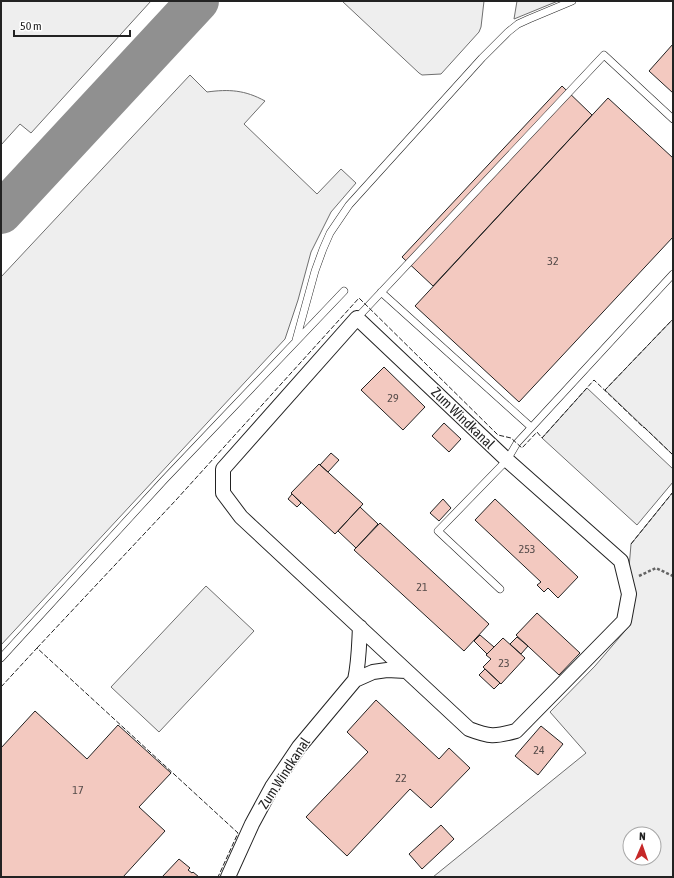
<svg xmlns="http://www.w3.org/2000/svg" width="674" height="878" font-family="'Asap Condensed',sans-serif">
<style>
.green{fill:#eee;stroke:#6f6f6f;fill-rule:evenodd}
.parking{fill:#ededed;stroke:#6f6f6f}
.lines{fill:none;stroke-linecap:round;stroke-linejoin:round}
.taxiway{stroke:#909090;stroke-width:42}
.building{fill:#f3c9c0;stroke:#222}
.lane-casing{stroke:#222;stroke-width:8}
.street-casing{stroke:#222;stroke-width:16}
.path{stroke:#646464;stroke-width:2.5;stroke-dasharray:3 2;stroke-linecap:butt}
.lane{stroke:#fff;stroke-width:7}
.street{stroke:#fff;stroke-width:14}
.fence{stroke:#222;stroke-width:1;stroke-dasharray:5 2;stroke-linecap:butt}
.labels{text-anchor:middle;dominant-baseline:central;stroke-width:3;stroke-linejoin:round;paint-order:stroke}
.number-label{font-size:12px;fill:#564c4a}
.street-label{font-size:14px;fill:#222;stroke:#fff}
</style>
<rect width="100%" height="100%" fill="#fff"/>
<!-- green -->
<path class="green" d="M1,1H151L31,133L20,124L1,145Z
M342,1H484L481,27L479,32L441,74L422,75L419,73Z
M517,1H558L514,19Z
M190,75L207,92C229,89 245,90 265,101L244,124L317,194L341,169L356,183L331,212L311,252L298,300L285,339L1,645V277Z
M673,319V455L605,390Z
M673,492V877H433L586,753L550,712L595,666L630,625L635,594L629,568L631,544ZM630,834H654V858H630Z
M206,586L254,631L159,732L111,687Z"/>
<!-- parking -->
<path class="parking" d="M587,388L673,469V482L637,525L542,438Z"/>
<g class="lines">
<!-- taxiway -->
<path class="taxiway" d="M1,213L198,1"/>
</g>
<!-- building -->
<path class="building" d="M673,44V93L649,71Z
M562,86L592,115L433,286L402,257Z
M608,98L673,158V237L519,402L415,306Z
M384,367L425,407L403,430L361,390Z
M444,423L461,439L449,452L432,436Z
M331,453L339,460L328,472L320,465Z
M319,464L363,504L335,534L291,493Z
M292,494L301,503L297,507L288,499Z
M443,499L451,508L439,521L430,513Z
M495,499L578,577L558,598L548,588L544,592L537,585L541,582L475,520Z
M360,507L378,524L356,548L338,531Z
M380,523L489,624L464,651L354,550Z
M537,613L580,653L559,675L516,635Z
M480,635L494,647L487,654L474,641Z
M517,637L528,646L521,654L510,644Z
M503,638L525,658L501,684L483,667L491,659L486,655Z
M485,669L500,683L494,689L479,675Z
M376,700L439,759L449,748L470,768L431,808L410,789L347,856L306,817L368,752L347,732Z
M35,711L87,759L118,725L171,773L139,807L165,831L123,877H1V748Z
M541,726L563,744L538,775L515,756Z
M441,825L454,839L422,869L409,854Z
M179,859L190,868L188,870L192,873L193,872L199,877H162Z"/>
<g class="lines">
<!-- lane casing -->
<g class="lane-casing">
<path id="lane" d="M381,292L531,427
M357,318L604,55L673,119
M296,340L315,271L323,249L330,233L349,205L482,58L508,32L518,24L529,19L572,1
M500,589L438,531L507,460L517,443L673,274
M1,658L164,480L344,291"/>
</g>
<!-- street casing -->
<g class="street-casing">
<path id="street" d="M357,318L507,460L621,561L629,594L624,621L516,731C494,737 490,737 469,729L241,517L223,493V469Z
M355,680C359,662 359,645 360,627
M228,877L252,824L272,787L299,747L355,680L373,672L387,670L406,671"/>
</g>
<!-- path -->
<path class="path" d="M639,576L656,568L673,576"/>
<!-- lane -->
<use href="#lane" class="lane"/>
<!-- street -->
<use href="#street" class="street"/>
<!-- fence -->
<path class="fence" d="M606,391L605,390L673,319
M644,427L673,455
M631,544L673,492
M37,648L176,500L359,298L498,435L511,438L522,448L537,432L542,438L594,380L644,428
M1,687L37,648L238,833L218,877"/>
</g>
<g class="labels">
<!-- number labels -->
<g class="number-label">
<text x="553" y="261">32</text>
<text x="393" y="398">29</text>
<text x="527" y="549">253</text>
<text x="422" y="587">21</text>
<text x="504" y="663">23</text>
<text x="539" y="750">24</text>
<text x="401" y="778">22</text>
<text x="78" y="790">17</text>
</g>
<!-- street labels -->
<g class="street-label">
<text transform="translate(463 418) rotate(44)">Zum Windkanal</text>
<text transform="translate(284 773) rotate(-57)">Zum Windkanal</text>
</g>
</g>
<!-- border -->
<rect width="674" height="878" fill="none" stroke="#222222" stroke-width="4"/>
<!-- north arrow -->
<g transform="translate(642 846) rotate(2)"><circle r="19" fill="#ffffff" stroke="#a7a7a7"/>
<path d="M0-3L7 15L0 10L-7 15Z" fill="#c62828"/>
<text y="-6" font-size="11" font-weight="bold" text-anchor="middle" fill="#222222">N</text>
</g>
<!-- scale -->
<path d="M14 30v6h116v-6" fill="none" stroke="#222222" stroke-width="2"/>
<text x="20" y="30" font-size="12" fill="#222222" stroke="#ffffff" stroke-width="3" paint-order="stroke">50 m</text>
</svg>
